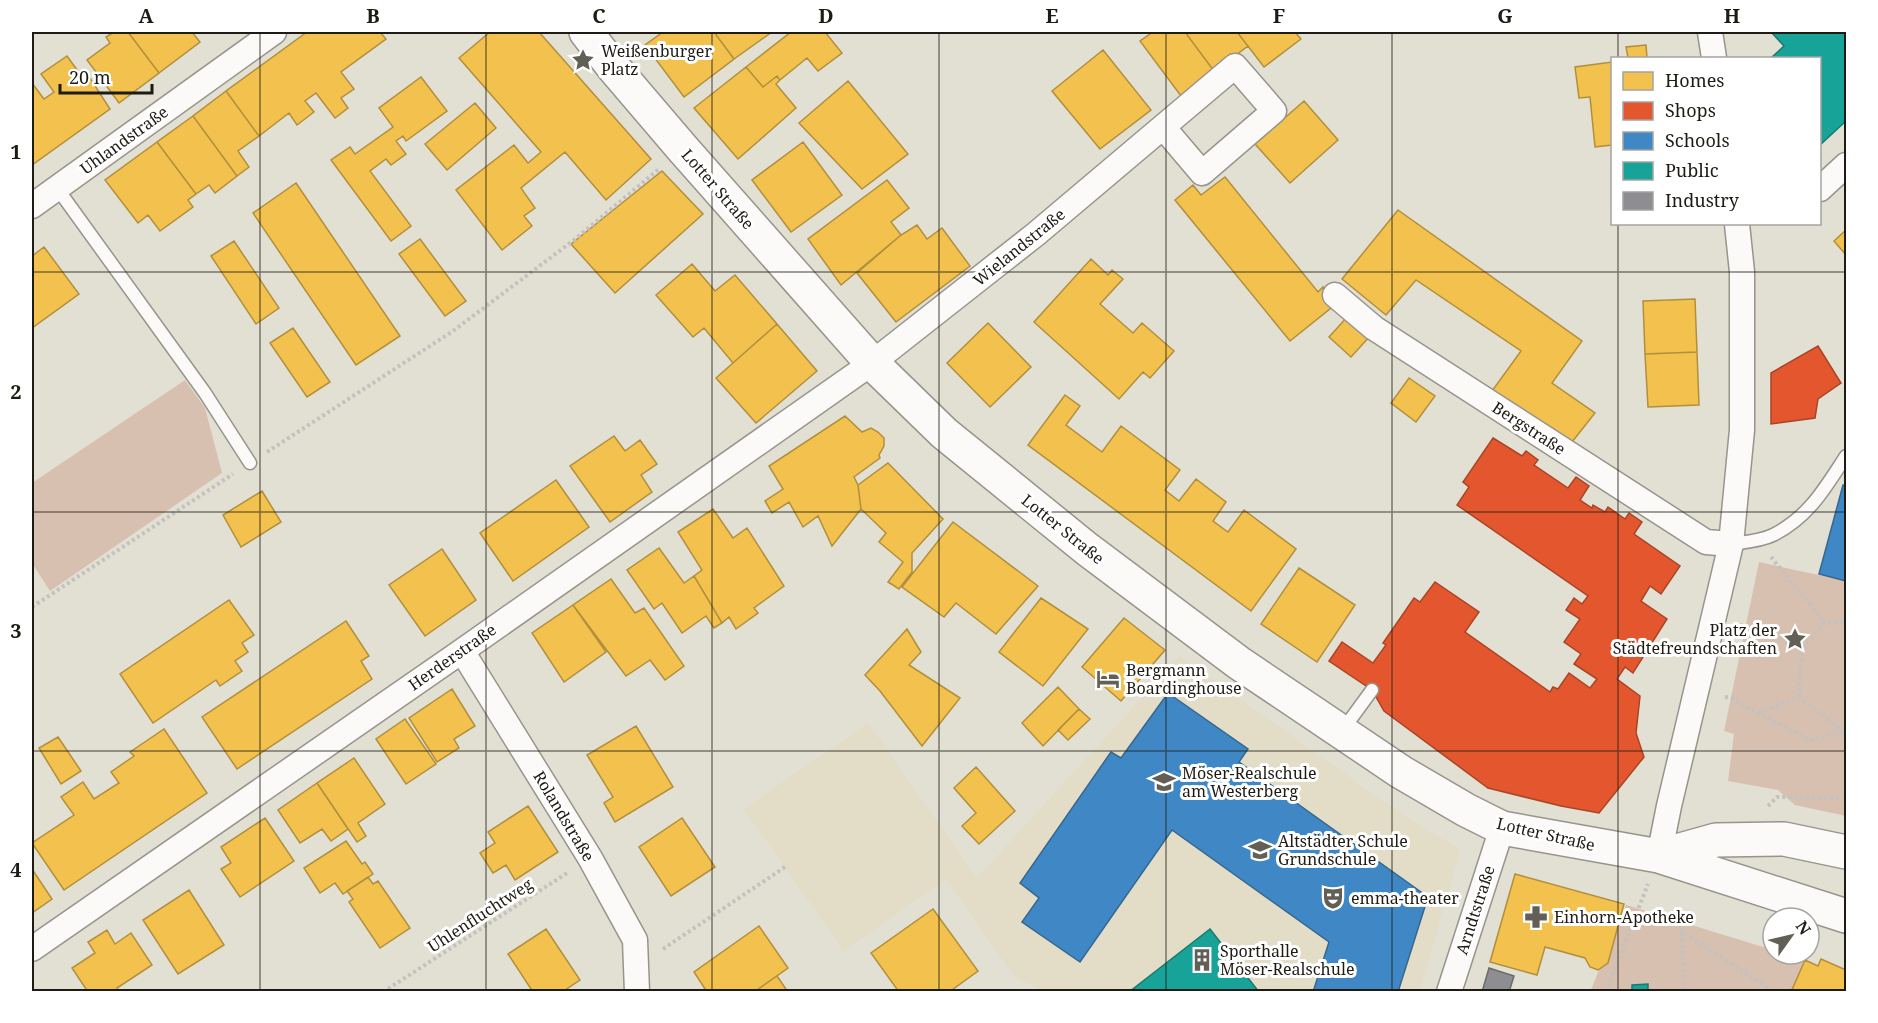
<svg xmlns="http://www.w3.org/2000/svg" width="1878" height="1023" font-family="'Noto Serif',serif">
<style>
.built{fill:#e3ddc7}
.green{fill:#d8c0b1}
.homes{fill:#f2c14e;stroke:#b28f3c;stroke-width:1.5}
.shops{fill:#e4572e;stroke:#a84526;stroke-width:1.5}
.schools{fill:#3f88c5;stroke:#356790;stroke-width:1.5}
.public{fill:#17a398;stroke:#197a70;stroke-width:1.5}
.industry{fill:#8d8d92;stroke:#6b6b6c;stroke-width:1.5}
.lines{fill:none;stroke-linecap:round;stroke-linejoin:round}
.lane-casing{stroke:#97948c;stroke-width:15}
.street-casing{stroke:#97948c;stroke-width:27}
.secondary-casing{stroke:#97948c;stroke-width:36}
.path{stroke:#c4c2be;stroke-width:4;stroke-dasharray:3 3;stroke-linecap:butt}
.lane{stroke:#fbfaf8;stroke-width:12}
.street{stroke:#fbfaf8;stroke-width:24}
.secondary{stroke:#fbfaf8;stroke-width:33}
.grid{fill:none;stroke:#1d1b13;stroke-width:1.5;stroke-opacity:0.55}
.labels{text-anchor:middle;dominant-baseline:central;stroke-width:6;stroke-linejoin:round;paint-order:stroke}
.poi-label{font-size:16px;fill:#1d1b13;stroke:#fff;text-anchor:start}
.street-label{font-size:16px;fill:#1d1b13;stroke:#fff}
.neatline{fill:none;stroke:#1d1b13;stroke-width:2}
.grid-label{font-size:20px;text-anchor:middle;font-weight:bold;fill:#1d1b13}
</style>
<rect width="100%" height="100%" fill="#e2dfd3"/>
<!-- built -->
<path class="built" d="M1180,656L1383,801L1460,850L1420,991H1042L1014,976L946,879L844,951L744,809L868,723L977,878Z"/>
<!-- green -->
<path class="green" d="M185,380L205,408L222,473L50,591L32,563V483Z
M1759,562L1846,581V816L1795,805L1778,790L1728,781L1734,734L1724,731Z
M1626,905L1773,950V954C1799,954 1823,969 1846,979V992H1590Z"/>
<!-- homes -->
<path class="homes" d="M114,32H128L159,73L119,103L87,60L110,43L106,37Z
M128,32H192L200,42L159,73Z
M307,32H380L386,39L341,72L354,89L341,98L348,108L335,118L316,93L305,101L314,112L297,125L289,113L259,136L226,91Z
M490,32H539L651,159L606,200L565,152L521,188L535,208L524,216L532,226L502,250L456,190L514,145L528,163L541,152L459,58Z
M663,32H714L734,59L684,97L645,45Z
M714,32H772L734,59Z
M791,32H825L842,53L818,71L807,58L780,80L777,76L763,87L746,67Z
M1153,32H1185L1214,71L1181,96L1140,41Z
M1185,32H1237L1248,46L1214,71Z
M1237,32H1295L1301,39L1264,67Z
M1646,45L1647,58H1628L1626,47Z
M1103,50L1151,110L1100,149L1052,91Z
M67,56L85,81L90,78L110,109L32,165V83L44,99L54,92L41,74Z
M1612,62V145L1595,147L1590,97L1579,98L1575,67Z
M746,67L763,87L777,76L780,80L776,84L796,108L738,159L694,108Z
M421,77L447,111L406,141L403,136L396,141L406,154L391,165L386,159L370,171L411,226L391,241L331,160L350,147L355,154L393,127L379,108Z
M848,81L908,154L862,189L799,123Z
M226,91L259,136L238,151L249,167L237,176L193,116Z
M1304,101L1338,140L1290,183L1255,144Z
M475,103L496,128L447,170L425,144Z
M193,116L237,176L215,193L209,185L196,194L157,142Z
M157,142L196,194L188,200L193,207L160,231L148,215L138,223L105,180Z
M803,142L842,195L791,232L752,180Z
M662,171L703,214L615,293L571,244Z
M1225,177L1318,292L1323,287L1336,304L1290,341L1175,200L1193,185L1201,195Z
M887,180L909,208L891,222L901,235L841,285L808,239Z
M296,183L400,336L356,365L253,213Z
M1398,210L1582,341L1552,383L1595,413L1572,442L1492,391L1521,351L1416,280L1386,315L1342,279Z
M917,225L927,239L942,228L970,266L896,322L857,273L901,235Z
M1846,230V255L1834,241Z
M420,239L466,301L445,316L399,254Z
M234,241L279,308L256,324L211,256Z
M44,247L79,294L32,328V256Z
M1091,259L1108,275L1112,270L1123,279L1100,304L1133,333L1142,323L1174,351L1150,378L1143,372L1119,399L1034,322Z
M692,264L715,291L735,275L777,324L733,363L704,328L693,337L656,295Z
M1695,299L1697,352L1645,354L1643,301Z
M1349,315L1371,335L1351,357L1329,337Z
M988,323L1031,367L990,407L947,363Z
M777,324L817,371L756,423L716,378Z
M293,328L330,382L307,397L270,343Z
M1697,352L1699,405L1648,407L1645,354Z
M1409,378L1435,396L1416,422L1391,403Z
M1065,395L1080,406L1066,425L1102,452L1121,426L1180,470L1165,490L1179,501L1196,479L1226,502L1213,521L1228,532L1244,510L1296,549L1251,611L1028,445Z
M845,416L862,432L871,428L878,432L884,438V446L879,455L880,458L854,477L858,485L861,509L832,546L818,516L803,527L789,502L772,513L765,501L783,489L769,466Z
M614,436L625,451L640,440L657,464L641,475L652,492L610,522L570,466Z
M888,463L943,519L912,553V572L899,589L888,582L903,562L879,542L886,533L861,509L858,485Z
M556,480L589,527L513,581L480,533Z
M262,491L281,522L241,547L223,515Z
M713,509L733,538L747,528L784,586L754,608L758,613L736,629L729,617L722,623L694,576L702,570L678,532Z
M953,522L1038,586L996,634L956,603L944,617L902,587Z
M659,548L684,583L694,576L722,623L714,628L706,616L682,633L662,603L654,609L627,570Z
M442,549L476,600L425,636L389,585Z
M1299,568L1355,605L1317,662L1261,624Z
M611,579L635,613L644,608L684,666L665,680L650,660L626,676L573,605Z
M1041,598L1088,629L1043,686L999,652Z
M229,600L254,635L242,643L248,652L235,661L242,671L220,686L216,680L153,723L120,674Z
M573,605L606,652L564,682L532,633Z
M1124,618L1165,650L1121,701L1082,667Z
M346,621L369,656L361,661L372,679L237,769L202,717Z
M907,629L921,652L909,665L960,698L922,746L880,691L865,675Z
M1058,687L1079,709L1043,746L1022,723Z
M452,689L475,726L454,739L459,748L437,762L409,718Z
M1079,709L1090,719L1068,740L1058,730Z
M405,719L436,764L406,784L376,739Z
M636,726L673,787L615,822L604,803L613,797L587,755Z
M164,729L207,793L64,890L32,843L74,815L61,797L83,782L94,799L119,783L111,772L134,756L130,752Z
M58,737L81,771L61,784L39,748Z
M354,758L385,804L358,823L366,836L357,842L317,783Z
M976,767L1015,811L979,844L962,826L976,813L954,788Z
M317,783L348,829L331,841L322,829L300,843L278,810Z
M528,806L558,852L515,880L506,865L493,873L480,853L495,843L488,832Z
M265,818L294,861L240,897L221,869L231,863L221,847Z
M682,818L715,867L671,896L639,847Z
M346,841L362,864L365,862L373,874L343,894L335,883L320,893L304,868Z
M32,869L52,899L32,913Z
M1515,874L1624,904L1608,963L1598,970L1590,967L1585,958L1545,947L1537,975L1490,962Z
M368,877L373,884L378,881L410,928L380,948L349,902L353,899L347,891Z
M189,890L224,945L178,974L143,920Z
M933,909L978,971L949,992H899L871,953Z
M759,926L788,968L754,992H707L694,972Z
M546,929L580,980L562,992H533L508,954Z
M107,930L115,944L131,933L152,965L117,988L120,992H88L72,968L95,953L88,942Z
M1821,959L1846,970V992H1791L1805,960L1818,966Z
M777,976L788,992H754Z"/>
<!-- shops -->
<path class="shops" d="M1818,346L1841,383L1818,399L1815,418L1771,424V373Z
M1493,438L1522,456L1526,451L1538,460L1534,465L1568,488L1576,477L1589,486L1580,500L1592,508L1593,505L1605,512L1608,507L1625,519L1629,513L1642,522L1634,534L1680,566L1661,594L1650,586L1641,601L1667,619L1633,673L1625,667L1617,679L1640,696L1636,733L1644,757L1599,813L1561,806L1488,788L1384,711L1372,690L1329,661L1342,642L1373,663L1386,645L1383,643L1414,598L1420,602L1435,582L1479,612L1465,632L1550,692L1553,687L1558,689L1569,673L1590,688L1597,679L1574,664L1581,654L1564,642L1580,619L1566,610L1574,598L1582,604L1588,596L1457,505L1469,487L1463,482Z"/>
<!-- schools -->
<path class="schools" d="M1843,485L1846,486V581L1819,574Z
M1168,693L1248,749L1239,762L1428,897L1398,992H1313L1329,942L1172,830L1080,962L1022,922L1039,898L1020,883L1111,752L1121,758Z"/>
<!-- public -->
<path class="public" d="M1771,32H1846V121L1820,145V58H1771L1784,46Z
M1210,929L1259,992H1129Z
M1648,984V992H1632V985Z"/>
<!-- industry -->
<path class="industry" d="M1489,968L1514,976L1509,992H1482Z"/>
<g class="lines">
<!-- lane casing -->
<g class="lane-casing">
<path id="lane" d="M57,188L205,393L250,463
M1731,544C1745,542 1761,541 1773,535C1809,517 1825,488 1846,456
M1342,731L1372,690"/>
</g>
<!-- street casing -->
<g class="street-casing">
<path id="street" d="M1710,32L1714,58
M1820,189L1846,165
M32,206L274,32
M1335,295L1374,328L1706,542L1731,544
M462,651L590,858L635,940L637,992
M1659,856L1669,806L1731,544L1742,430V272L1737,224
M32,949L462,651L872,363L1036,234L1235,66L1274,111L1202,173L1163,127
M1449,992L1502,828"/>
</g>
<!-- secondary casing -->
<g class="secondary-casing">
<path id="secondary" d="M586,32L613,67L683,149L872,363L944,433L1087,549L1239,663L1401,772L1466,810L1502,828L1659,856L1846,916
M1659,856L1716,840L1784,839L1846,852"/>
</g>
<!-- path -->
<path class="path" d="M267,452L453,331L574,240L659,169
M1771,557L1825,623
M32,607L233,474
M1740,625L1802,647L1825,623L1846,621
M1725,697L1731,698L1809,740L1843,731L1846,734
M1799,697L1802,647
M1759,712L1799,697L1843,731
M1768,806L1777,797L1846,798
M1677,912L1682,932L1775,992
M1682,933L1685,992
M663,949L785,867
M383,992L567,873
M1606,992L1648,884"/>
<!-- lane -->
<use href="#lane" class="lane"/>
<!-- street -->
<use href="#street" class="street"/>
<!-- secondary -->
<use href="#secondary" class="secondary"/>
</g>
<!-- grid -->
<path class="grid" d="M260,32V992M486,32V992M712,32V992M939,32V992M1166,32V992M1392,32V992M1618,32V58M1618,224V992M32,272H1846M32,512H1846M32,751H1846"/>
<!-- icons -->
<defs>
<g id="sight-bare" transform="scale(1.8)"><path d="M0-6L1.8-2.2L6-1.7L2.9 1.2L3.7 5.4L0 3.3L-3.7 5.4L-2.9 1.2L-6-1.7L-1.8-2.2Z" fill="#626056" stroke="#fff" stroke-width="2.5" paint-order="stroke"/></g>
<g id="hotel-bare" transform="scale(1.8)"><path d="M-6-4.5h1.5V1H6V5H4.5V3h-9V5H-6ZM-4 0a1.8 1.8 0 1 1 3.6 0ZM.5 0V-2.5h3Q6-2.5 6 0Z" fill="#626056" stroke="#fff" stroke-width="2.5" paint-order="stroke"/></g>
<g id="school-bare" transform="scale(1.8)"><path d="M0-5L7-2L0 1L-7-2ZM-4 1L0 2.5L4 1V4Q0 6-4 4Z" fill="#626056" stroke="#fff" stroke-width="2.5" paint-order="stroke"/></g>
<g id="theatre-bare" transform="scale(1.8)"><path d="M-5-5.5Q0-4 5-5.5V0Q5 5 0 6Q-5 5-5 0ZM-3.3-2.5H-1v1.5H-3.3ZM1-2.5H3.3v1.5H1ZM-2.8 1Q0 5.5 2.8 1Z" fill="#626056" stroke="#fff" stroke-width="2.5" paint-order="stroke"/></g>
<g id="pharmacy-bare" transform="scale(1.8)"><path d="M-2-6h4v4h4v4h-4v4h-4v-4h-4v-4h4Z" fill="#626056" stroke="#fff" stroke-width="2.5" paint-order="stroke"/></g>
<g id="building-bare" transform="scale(1.8)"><path d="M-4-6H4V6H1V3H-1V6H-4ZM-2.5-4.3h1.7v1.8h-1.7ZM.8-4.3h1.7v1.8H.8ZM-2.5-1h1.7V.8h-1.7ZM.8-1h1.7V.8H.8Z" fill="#626056" stroke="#fff" stroke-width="2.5" paint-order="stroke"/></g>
</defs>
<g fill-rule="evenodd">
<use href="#sight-bare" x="583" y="60"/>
<use href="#sight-bare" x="1795" y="639"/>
<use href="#hotel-bare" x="1108" y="679"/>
<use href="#school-bare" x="1164" y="782"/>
<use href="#school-bare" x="1260" y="850"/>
<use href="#theatre-bare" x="1333" y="898"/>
<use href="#pharmacy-bare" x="1536" y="917"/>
<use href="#building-bare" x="1202" y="960"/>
</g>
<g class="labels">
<!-- poi labels -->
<g class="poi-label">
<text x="601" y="51">Weißenburger<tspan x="601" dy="18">Platz</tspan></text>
<text x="1777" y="630" text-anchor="end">Platz der<tspan x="1777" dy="18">Städtefreundschaften</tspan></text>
<text x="1126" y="670">Bergmann<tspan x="1126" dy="18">Boardinghouse</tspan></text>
<text x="1182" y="773">Möser-Realschule<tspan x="1182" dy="18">am Westerberg</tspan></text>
<text x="1278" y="841">Altstädter Schule<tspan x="1278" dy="18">Grundschule</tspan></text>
<text x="1351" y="898">emma-theater</text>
<text x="1554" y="917">Einhorn-Apotheke</text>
<text x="1220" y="951">Sporthalle<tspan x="1220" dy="18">Möser-Realschule</tspan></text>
</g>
<!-- street labels -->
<g class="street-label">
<text transform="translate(124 140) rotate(-36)">Uhlandstraße</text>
<text transform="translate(718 189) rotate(49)">Lotter Straße</text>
<text transform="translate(1019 247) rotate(-39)">Wielandstraße</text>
<text transform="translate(1529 428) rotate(33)">Bergstraße</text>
<text transform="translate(1063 529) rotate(39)">Lotter Straße</text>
<text transform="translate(452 657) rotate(-35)">Herderstraße</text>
<text transform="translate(564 816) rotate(59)">Rolandstraße</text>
<text transform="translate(1546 834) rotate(13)">Lotter Straße</text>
<text transform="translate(1475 910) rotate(-72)">Arndtstraße</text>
<text transform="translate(480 915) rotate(-33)">Uhlenfluchtweg</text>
</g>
</g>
<!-- border -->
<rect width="1878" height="1023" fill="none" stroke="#ffffff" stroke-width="66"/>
<!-- legend -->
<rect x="1611" y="57" width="210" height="168" fill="#ffffff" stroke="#a5a4a1" stroke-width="1.5"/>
<rect x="1623" y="72" width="30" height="18" fill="#f2c14e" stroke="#a5a4a1" stroke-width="1.5"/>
<text x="1665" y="87" font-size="18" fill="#1d1b13">Homes</text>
<rect x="1623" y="102" width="30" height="18" fill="#e4572e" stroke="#a5a4a1" stroke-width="1.5"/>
<text x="1665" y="117" font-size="18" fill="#1d1b13">Shops</text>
<rect x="1623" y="132" width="30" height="18" fill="#3f88c5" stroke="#a5a4a1" stroke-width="1.5"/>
<text x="1665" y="147" font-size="18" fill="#1d1b13">Schools</text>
<rect x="1623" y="162" width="30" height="18" fill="#17a398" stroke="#a5a4a1" stroke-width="1.5"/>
<text x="1665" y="177" font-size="18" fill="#1d1b13">Public</text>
<rect x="1623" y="192" width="30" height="18" fill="#8d8d92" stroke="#a5a4a1" stroke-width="1.5"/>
<text x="1665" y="207" font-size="18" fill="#1d1b13">Industry</text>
<!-- north arrow -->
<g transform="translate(1791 936) rotate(56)"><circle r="28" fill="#ffffff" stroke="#a5a4a1" stroke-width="1.5"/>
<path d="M0-4.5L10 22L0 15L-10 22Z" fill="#626056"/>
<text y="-9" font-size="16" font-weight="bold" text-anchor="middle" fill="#1d1b13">N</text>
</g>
<!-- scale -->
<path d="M60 84v9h92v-9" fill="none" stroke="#1d1b13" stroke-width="3"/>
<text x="69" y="84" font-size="18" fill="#1d1b13" stroke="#ffffff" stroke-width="4.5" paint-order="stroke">20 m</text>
<rect x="33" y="33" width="1812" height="957" class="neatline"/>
<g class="grid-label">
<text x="146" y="23">A</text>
<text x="373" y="23">B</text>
<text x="599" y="23">C</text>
<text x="826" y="23">D</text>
<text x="1052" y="23">E</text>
<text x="1279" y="23">F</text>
<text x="1505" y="23">G</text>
<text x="1732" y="23">H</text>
<text x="16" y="159">1</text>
<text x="16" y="399">2</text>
<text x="16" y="638">3</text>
<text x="16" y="877">4</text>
</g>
</svg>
